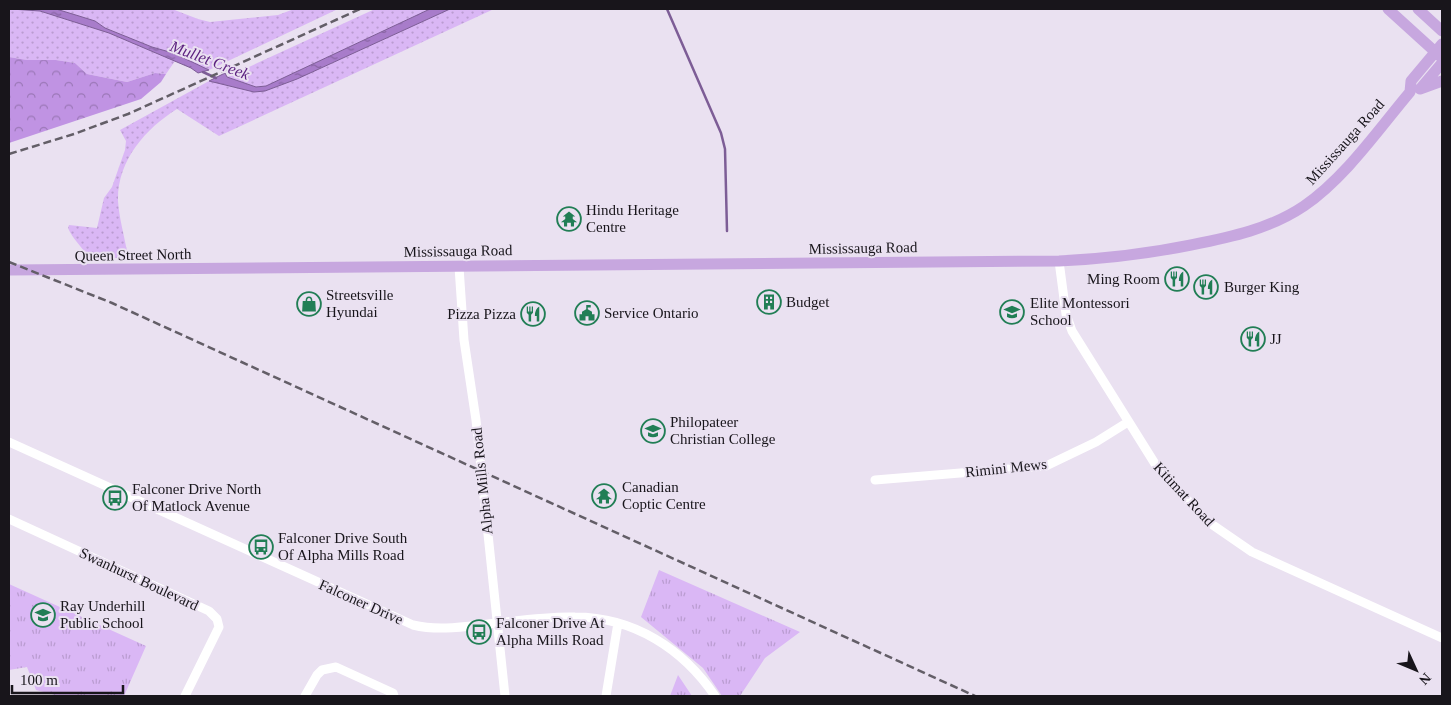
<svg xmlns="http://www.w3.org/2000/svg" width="1451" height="705" font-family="Georgia,serif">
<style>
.grass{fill:url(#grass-dots)}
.forest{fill:url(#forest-crowns)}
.park{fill:url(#park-tufts)}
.water{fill:url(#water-ripples);stroke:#7d5d96}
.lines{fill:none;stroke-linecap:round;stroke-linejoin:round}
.stream{stroke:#7d5d96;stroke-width:2.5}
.minor{stroke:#fff;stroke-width:9}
.major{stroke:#c7a7df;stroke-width:11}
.rail{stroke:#635e67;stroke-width:2.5;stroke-dasharray:8 4;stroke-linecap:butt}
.labels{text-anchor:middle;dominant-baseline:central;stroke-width:4;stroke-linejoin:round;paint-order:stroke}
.street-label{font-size:15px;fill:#18151b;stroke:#eae1f1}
.poi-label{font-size:15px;fill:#18151b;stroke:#eae1f1;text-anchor:start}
.water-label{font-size:16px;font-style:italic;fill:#5d2380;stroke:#eae1f1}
</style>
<defs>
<pattern id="grass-dots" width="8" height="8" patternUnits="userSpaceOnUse" patternTransform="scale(1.25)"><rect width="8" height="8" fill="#dab7f5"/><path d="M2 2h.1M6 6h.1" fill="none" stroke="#ba9cd1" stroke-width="1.8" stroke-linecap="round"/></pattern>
<pattern id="forest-crowns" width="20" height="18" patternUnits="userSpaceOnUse" patternTransform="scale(1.25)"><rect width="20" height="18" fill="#c093e3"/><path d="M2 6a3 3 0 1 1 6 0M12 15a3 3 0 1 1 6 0" fill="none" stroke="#9b77b7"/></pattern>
<pattern id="park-tufts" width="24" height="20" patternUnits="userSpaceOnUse" patternTransform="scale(1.25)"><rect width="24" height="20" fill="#dab7f5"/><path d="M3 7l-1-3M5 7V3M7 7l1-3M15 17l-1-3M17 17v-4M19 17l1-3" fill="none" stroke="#ba9cd1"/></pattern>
<pattern id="water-ripples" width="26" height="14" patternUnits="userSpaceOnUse" patternTransform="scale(1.25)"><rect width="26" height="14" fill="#a87cca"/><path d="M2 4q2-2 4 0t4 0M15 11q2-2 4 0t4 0" fill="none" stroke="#8864a3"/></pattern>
</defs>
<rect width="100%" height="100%" fill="#eae1f1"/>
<!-- grass -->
<path class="grass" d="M9,9L40,11L109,33L175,61L166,74L155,73L127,82L87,74L75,63L56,60H27L9,57Z
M56,9H172L198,19L210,22L278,15L294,9H338L209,70L173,53L152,47L105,28L95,21Z
M375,9H430L266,86L256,87L227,77Z
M450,9H494L219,136L177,109C145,129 117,161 118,201C119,217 124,235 127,251L126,258H88C83,247 73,240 68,228L69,225L97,228L104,198L112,187L125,150L126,141L120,130L209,81L265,91L297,79Z"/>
<!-- forest -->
<path class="forest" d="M9,57L27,60H56L75,63L87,74L127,82L155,73L166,74L161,82L141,99L9,143Z"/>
<!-- park -->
<path class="park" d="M659,570L800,632L765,658L740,696H722L703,668L641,617Z
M9,584L146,646L124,696H59L36,690L27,667L9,670Z
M678,675L692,696H670Z"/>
<!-- water -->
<path class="water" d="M11,9H56L79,16L95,21L105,28L152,47L173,53L209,70L198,73L191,68L109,33L40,11Z
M430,9H450L297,79L265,91L254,92L209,81L225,73L227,77L256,87L266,86Z"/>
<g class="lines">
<!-- stream -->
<path class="stream" d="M667,9L721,133L725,149L727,231
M203,72L216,78"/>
<!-- minor -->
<path class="minor" d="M1059,261L1066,314L1072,331L1157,467L1207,521L1252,552L1442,638
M459,267L464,340L476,420L505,696
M9,442L413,625C438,631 462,627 488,624C517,621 546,616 575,617C634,617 683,649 715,696
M875,480L1046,466L1096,442L1128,422
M9,519L209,611L217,619L219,627L185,696
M305,696L317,675L322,670L336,667L393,693L394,696
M606,696L618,623"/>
<!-- major -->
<path class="major" d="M1388,9L1442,58
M1418,9L1442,31
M1420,89L1442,63
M1420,89L1442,81
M9,270L1059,261C1104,259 1147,254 1191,245C1231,237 1270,229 1304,206C1345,178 1378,130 1410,92L1411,81L1442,44"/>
<!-- rail -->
<path class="rail" d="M9,154L74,134L128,114L360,9
M9,262L112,303L975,696"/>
</g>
<!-- icons -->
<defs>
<g id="temple-ring" transform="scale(1.25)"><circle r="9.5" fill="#eae1f1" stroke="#217e55" stroke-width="1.5"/><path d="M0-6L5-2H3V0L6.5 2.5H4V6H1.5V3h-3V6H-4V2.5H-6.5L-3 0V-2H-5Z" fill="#217e55"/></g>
<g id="restaurant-ring" transform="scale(1.25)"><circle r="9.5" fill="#eae1f1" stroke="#217e55" stroke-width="1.5"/><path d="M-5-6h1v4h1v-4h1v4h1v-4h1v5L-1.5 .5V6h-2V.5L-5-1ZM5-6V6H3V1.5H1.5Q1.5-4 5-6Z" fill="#217e55"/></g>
<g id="building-ring" transform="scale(1.25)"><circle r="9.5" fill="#eae1f1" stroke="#217e55" stroke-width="1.5"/><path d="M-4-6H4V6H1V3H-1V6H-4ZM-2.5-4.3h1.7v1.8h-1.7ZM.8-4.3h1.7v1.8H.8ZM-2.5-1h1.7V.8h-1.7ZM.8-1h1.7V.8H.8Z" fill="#217e55"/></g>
<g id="shop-ring" transform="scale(1.25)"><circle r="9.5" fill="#eae1f1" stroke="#217e55" stroke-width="1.5"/><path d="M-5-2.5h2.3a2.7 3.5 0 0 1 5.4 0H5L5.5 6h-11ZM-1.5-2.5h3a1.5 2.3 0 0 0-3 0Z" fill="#217e55"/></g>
<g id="school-ring" transform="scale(1.25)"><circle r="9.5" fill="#eae1f1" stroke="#217e55" stroke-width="1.5"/><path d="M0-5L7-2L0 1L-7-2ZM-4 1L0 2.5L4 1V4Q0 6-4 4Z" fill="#217e55"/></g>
<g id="civic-ring" transform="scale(1.25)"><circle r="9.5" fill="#eae1f1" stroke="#217e55" stroke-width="1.5"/><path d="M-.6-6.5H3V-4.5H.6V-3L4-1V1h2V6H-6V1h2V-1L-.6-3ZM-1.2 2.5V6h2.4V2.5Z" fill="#217e55"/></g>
<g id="bus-ring" transform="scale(1.25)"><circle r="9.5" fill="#eae1f1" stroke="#217e55" stroke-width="1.5"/><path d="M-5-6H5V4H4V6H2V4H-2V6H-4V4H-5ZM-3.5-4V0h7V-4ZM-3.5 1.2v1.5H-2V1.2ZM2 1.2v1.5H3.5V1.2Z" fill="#217e55"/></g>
</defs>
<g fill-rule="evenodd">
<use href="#temple-ring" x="569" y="219"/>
<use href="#restaurant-ring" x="1177" y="279"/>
<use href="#restaurant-ring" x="1206" y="287"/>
<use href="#building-ring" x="769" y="302"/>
<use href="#shop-ring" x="309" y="304"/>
<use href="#school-ring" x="1012" y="312"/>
<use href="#civic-ring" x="587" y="313"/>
<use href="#restaurant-ring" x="533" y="314"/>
<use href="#restaurant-ring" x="1253" y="339"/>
<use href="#school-ring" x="653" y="431"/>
<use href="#temple-ring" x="604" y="496"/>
<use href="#bus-ring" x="115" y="498"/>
<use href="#bus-ring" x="261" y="547"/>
<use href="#school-ring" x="43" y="615"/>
<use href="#bus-ring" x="479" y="632"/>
</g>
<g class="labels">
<!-- street labels -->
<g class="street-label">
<text transform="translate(1345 142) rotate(-48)">Mississauga Road</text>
<text transform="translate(863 248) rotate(-1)">Mississauga Road</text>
<text transform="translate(458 251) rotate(-1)">Mississauga Road</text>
<text transform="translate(133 255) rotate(-1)">Queen Street North</text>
<text transform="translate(1006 468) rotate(-6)">Rimini Mews</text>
<text transform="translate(482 481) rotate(-96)">Alpha Mills Road</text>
<text transform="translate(1184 494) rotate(47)">Kitimat Road</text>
<text transform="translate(139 579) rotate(25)">Swanhurst Boulevard</text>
<text transform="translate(361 602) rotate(24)">Falconer Drive</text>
</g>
<!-- poi labels -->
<g class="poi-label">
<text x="586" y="210">Hindu Heritage<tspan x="586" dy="17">Centre</tspan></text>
<text x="1160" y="279" text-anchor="end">Ming Room</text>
<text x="1224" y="287">Burger King</text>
<text x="326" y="295">Streetsville<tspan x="326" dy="17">Hyundai</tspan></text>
<text x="786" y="302">Budget</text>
<text x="1030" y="303">Elite Montessori<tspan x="1030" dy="17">School</tspan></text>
<text x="604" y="313">Service Ontario</text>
<text x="516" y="314" text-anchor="end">Pizza Pizza</text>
<text x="1270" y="339">JJ</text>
<text x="670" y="422">Philopateer<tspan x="670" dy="17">Christian College</tspan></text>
<text x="622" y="487">Canadian<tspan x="622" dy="17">Coptic Centre</tspan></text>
<text x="132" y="489">Falconer Drive North<tspan x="132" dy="17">Of Matlock Avenue</tspan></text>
<text x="278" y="538">Falconer Drive South<tspan x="278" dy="17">Of Alpha Mills Road</tspan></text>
<text x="60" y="606">Ray Underhill<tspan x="60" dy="17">Public School</tspan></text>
<text x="496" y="623">Falconer Drive At<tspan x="496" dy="17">Alpha Mills Road</tspan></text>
</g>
<!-- water labels -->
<g class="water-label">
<text transform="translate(210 60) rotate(21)">Mullet Creek</text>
</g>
</g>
<!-- border -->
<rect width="1451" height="705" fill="none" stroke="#18151b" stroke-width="20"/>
<!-- north arrow -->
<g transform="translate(1416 670) rotate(134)" stroke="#eae1f1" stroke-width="4" paint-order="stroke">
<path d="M0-4L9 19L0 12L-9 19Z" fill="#18151b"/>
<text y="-8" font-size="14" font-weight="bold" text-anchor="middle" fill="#18151b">N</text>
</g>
<!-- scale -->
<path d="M12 685v8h111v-8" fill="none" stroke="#18151b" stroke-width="2.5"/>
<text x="20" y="685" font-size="15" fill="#18151b" stroke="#eae1f1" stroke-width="4" paint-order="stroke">100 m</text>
</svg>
